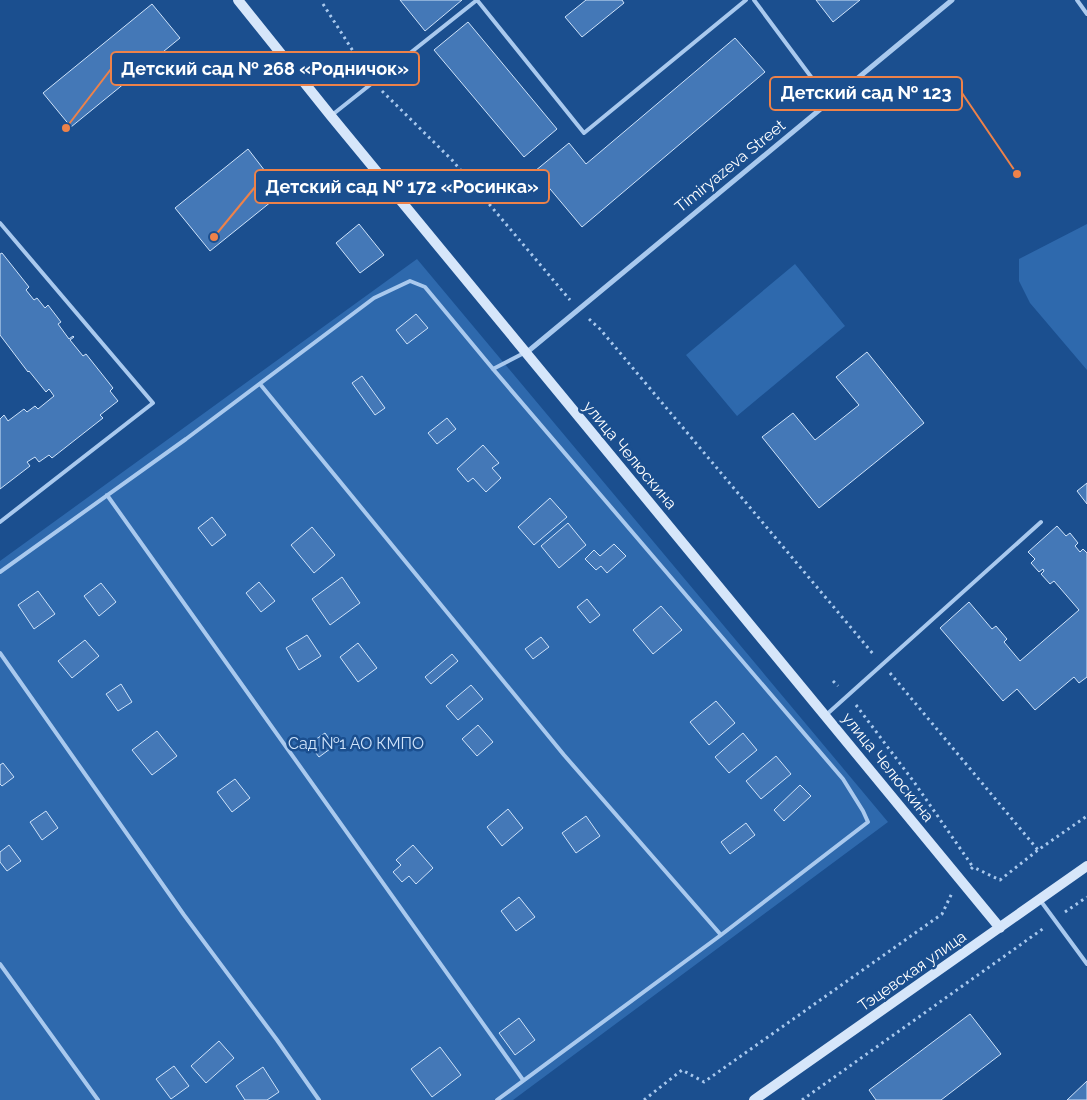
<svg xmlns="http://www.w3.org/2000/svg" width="1087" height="1100" font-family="Raleway,sans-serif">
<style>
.green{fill:#2e69ad}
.building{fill:#4478b7;stroke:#cfe3fa}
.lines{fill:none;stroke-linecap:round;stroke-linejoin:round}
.path{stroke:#a9c9ee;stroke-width:3;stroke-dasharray:2.5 4;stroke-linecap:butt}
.lane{stroke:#a9c9ee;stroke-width:4}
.street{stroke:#a9c9ee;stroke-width:5}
.secondary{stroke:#d6e6fa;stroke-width:10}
.labels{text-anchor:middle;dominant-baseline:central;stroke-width:5;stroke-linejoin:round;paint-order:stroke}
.street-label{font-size:16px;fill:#fff;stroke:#1b4f8f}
.park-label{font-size:16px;fill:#cfe3fa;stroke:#1b4f8f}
.leader{fill:none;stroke:#ee8249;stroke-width:2}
.callout-dot{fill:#ee8249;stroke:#1b4f8f;stroke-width:2}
.callout{fill:#1b4f8f;stroke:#ee8249;stroke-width:2}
.callout-label{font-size:18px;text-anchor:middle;font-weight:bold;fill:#fff}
</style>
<rect width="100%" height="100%" fill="#1b4f8f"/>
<!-- green -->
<path class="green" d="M1087,224V370L1030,303L1019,281V259Z
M417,259L888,822L513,1100H0V561Z
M795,264L845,326L737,416L686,355Z"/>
<!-- building -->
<path class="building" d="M400,0H462L425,31Z
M586,0H622L624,3L582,37L565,17Z
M816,0H860L833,22Z
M152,4L180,38L71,127L43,93Z
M468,22L557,129L524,157L434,50Z
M735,38L765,72L582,227L535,171L569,143L586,164Z
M248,149L282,193L210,251L175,208Z
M359,224L384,255L360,273L336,243Z
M2,253L29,287L26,290L34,300L37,298L45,308L48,305L61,322L58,324L69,339L73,336L74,337L70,340L83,356L86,354L113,388L110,391L118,401L100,415L103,418L52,458L49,455L39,462L35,457L27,462L30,466L0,489V419L4,415L8,421L24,409L27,412L35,406L38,409L54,396L49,389L46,392L29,371L28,372L0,335V254Z
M416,314L428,328L407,344L396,330Z
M867,352L924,423L819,508L762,437L793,413L815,440L859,405L836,377Z
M362,376L385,408L375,415L352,383Z
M447,418L456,429L437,444L428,433Z
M483,445L499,463L492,468L501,478L486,492L473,478L468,482L457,469Z
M1087,483V504L1077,491Z
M550,498L567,517L534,545L518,527Z
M212,517L226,535L212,546L198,528Z
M568,523L586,545L559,568L541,546Z
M1057,526L1066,536L1070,533L1078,543L1075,546L1080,552L1083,549L1087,553V677L1079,683L1074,677L1035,710L1017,689L1003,701L940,628L969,602L992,629L996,626L1007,639L1004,642L1020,661L1079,610L1054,581L1050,584L1041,574L1044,571L1043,569L1039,572L1031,563L1035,559L1028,552Z
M312,527L335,555L314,573L291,545Z
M614,544L626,556L607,573L601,566L596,570L585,559L594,550L600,556Z
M342,577L360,603L330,625L312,599Z
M259,582L275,601L261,612L246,593Z
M101,583L116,602L99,616L84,596Z
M38,591L55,614L34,629L18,605Z
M587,599L600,615L590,623L577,607Z
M661,606L682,630L653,654L633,630Z
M307,635L321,656L299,670L286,648Z
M541,637L549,647L533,659L525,649Z
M85,640L99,656L72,678L58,661Z
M358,643L377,668L358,682L340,657Z
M452,654L458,661L431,684L425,677Z
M121,684L132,702L118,711L106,694Z
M471,685L483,699L458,720L446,706Z
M716,701L735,723L709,745L690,722Z
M478,725L493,742L477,756L462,739Z
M157,731L177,756L152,775L132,750Z
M325,733L334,746L319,757L309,744Z
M743,733L757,750L729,773L715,757Z
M776,756L791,774L761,799L746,781Z
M3,763L14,777L2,786L0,784V765Z
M235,779L250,798L232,812L217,792Z
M800,785L811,796L784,821L774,810Z
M508,809L523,828L502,846L487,827Z
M46,811L58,828L42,840L30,822Z
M586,816L600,836L576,853L562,833Z
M746,823L755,835L730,854L721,842Z
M9,845L21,861L7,871L0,862V852Z
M413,845L433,868L416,884L409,876L402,882L393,872L401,865L396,860Z
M519,897L535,917L516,931L501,911Z
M970,1014L1001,1054L941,1100H876L869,1090Z
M519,1018L535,1040L515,1055L499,1033Z
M219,1041L234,1058L206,1083L191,1066Z
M440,1047L461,1075L432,1097L411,1069Z
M174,1066L189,1086L171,1099L156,1079Z
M263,1067L279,1092L267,1100H245L236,1086Z
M1087,1081V1100H1067Z"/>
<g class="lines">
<!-- path -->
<path class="path" d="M323,4L367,73
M382,91L452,160L570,300
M589,319L600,329L874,655
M890,673L1038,850
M833,681L838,686
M856,705L914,782L973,867
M971,869L973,867L1000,880L1038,850L1087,816
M1065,912L1087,897
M644,1100L682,1070L704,1082L942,914L952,893
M802,1100L1044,928"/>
<!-- lane -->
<path class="lane" d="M754,0L829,101
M1077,0L1087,14
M332,115L477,0L584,133L746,0
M0,223L153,403L0,522
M493,369L524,353
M260,384L564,755L721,935
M107,495L523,1080
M0,572L186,439L374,298L410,281L425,287L493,369L843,779L863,811L868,822L721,935L497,1100
M0,653L184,915L277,1040L319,1100
M826,715L1041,522
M1040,900L1087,964
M0,964L98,1100"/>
<!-- street -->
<path class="street" d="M526,353L952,0"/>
<!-- secondary -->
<path class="secondary" d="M238,0L331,116L1000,928
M754,1100L1087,866"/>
</g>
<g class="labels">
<!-- street labels -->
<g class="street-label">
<text transform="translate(730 166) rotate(-39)">Timiryazeva Street</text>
<text transform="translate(630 455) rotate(50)">улица Челюскина</text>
<text transform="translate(888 767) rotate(51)">улица Челюскина</text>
<text transform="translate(912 971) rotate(-35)">Тэцевская улица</text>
</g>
<!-- park labels -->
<g class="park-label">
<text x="356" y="743">Сад №1 АО КМПО</text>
</g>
</g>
<!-- callouts -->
<path class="leader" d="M66 128L111 69M1017 174L962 93M214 237L255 187"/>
<g class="callout-dot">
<circle cx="66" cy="128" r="5"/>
<circle cx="1017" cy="174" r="5"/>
<circle cx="214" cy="237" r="5"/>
</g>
<g class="callout">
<rect x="111" y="52" width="308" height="33" rx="5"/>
<rect x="770" y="77" width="192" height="33" rx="5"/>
<rect x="255" y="170" width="294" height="33" rx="5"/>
</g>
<g class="callout-label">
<text x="265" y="75">Детский сад № 268 «Родничок»</text>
<text x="866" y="99">Детский сад № 123</text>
<text x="402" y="193">Детский сад № 172 «Росинка»</text>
</g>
</svg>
